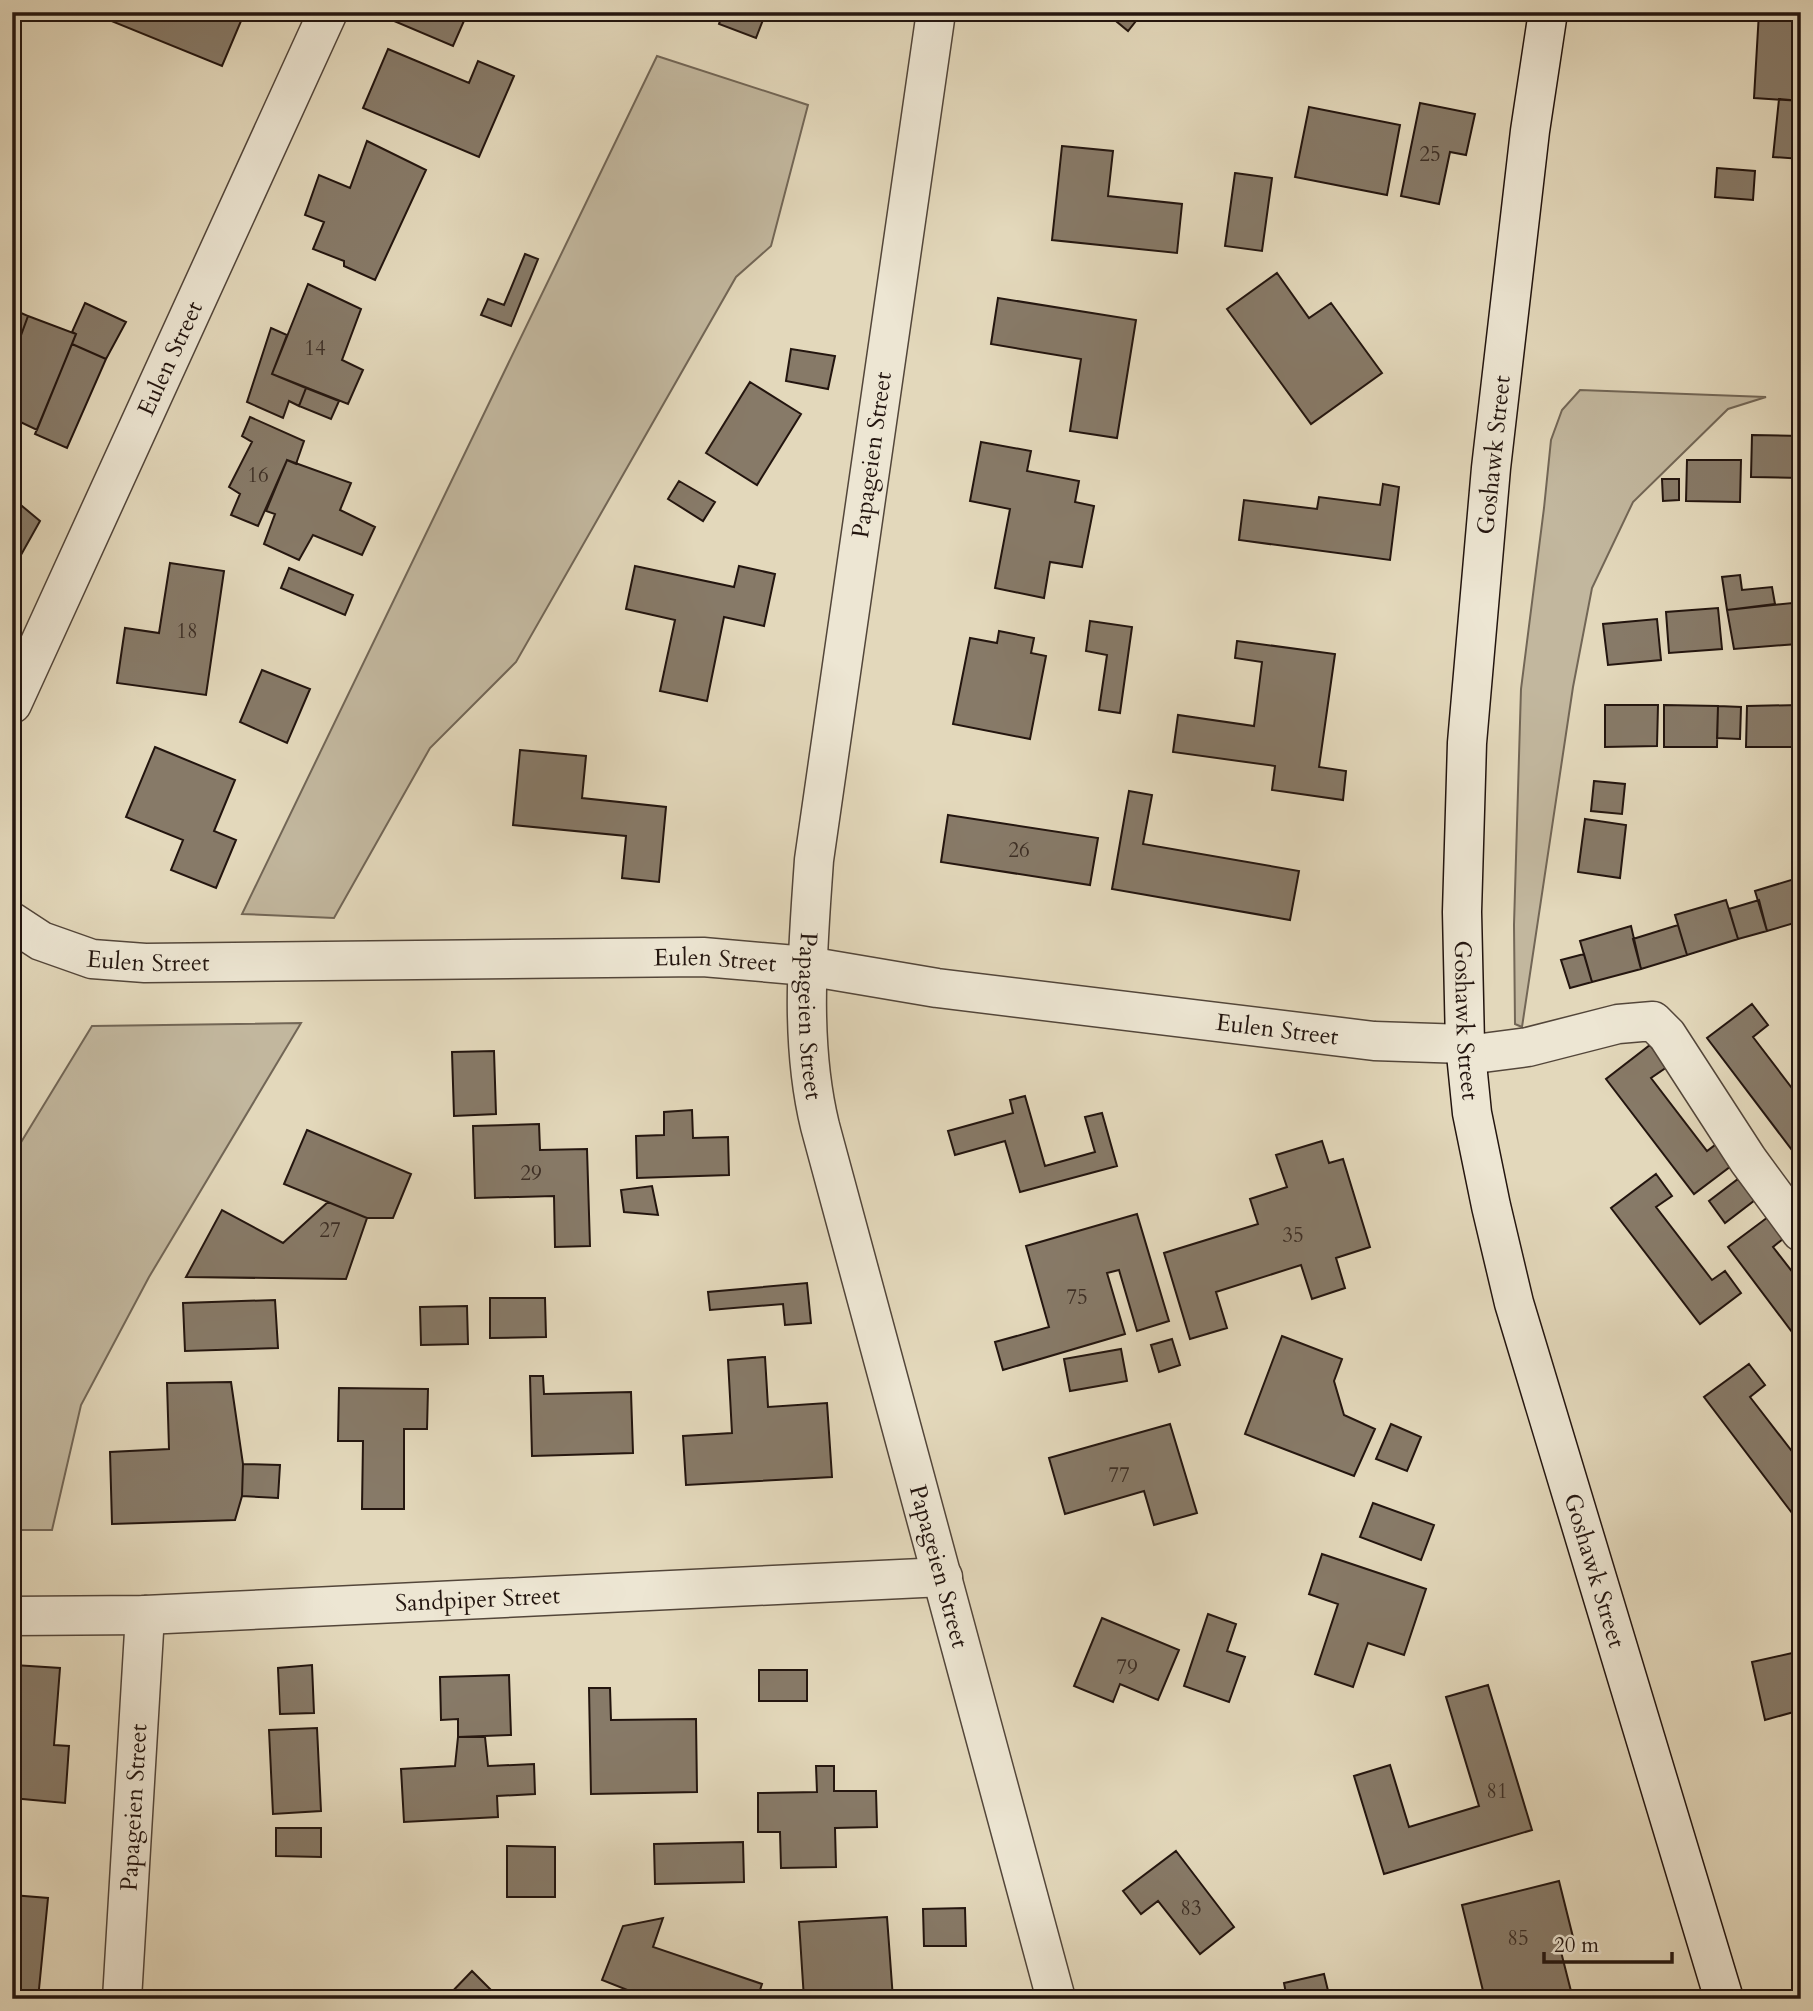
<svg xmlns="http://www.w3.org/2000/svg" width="1813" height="2011" font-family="Cardo,serif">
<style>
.green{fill:#c2b79e;stroke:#726656;stroke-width:2}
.building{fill:#877a68;stroke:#23150f;stroke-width:2}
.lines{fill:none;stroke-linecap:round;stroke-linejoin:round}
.street-casing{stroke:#53463a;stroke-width:41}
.secondary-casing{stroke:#23150f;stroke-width:41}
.street{stroke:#ede6d3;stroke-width:38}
.secondary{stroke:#ede6d3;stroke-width:38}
.labels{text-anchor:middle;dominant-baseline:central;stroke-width:5;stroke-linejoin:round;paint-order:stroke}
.number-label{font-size:21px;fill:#3c2e25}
.street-label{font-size:24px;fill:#23150f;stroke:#ede6d3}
</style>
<rect width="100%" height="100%" fill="#e3d8bb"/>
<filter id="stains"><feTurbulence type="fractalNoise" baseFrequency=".00286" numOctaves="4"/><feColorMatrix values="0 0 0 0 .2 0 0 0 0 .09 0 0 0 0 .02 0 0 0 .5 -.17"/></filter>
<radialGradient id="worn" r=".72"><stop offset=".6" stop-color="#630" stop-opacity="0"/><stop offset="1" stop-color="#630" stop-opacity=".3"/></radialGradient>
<!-- green -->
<path class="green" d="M657,56L808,105L771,246L736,277L516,662L430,748L334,918L242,914Z
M1580,390L1766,397L1728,409L1633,502L1592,588L1573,687L1522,1027L1515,1024L1514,925L1521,689L1544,508L1551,440L1562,410Z
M301,1023L149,1277L81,1405L52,1530H12V1157L92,1026Z"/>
<!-- building -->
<path class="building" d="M100,12H220L241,21L222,66L99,16Z
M398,12H463L467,14L453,46L394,21Z
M723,12H766L756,38L719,24Z
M1105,12H1143L1128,31Z
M1759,12L1801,14V101L1754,98Z
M388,49L469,83L478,61L514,76L479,157L363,108Z
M1779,99L1801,101V159L1773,157Z
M1420,103L1475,114L1466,155L1450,152L1439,204L1401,196Z
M1309,107L1400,125L1387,195L1295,177Z
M367,141L426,170L375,280L344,266V261L313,249L324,222L305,215L319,175L350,188Z
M1062,146L1113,151L1108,196L1182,204L1177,253L1052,240Z
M1717,168L1755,171L1753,200L1715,197Z
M1235,173L1272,178L1262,251L1225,246Z
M525,254L538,259L511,326L481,315L488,299L504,305Z
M1277,273L1309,318L1331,303L1382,373L1311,424L1227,309Z
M308,284L361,309L342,360L363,370L348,404L272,374Z
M998,298L1136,320L1117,438L1070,431L1081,359L991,344Z
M85,303L126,322L106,359L72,344L76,334L72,332Z
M12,309L28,316L12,360Z
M28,316L76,334L37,430L12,418V360Z
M271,328L287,335L272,374L306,388L299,406L289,401L283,418L247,402Z
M72,344L106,359L67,448L35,434Z
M791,349L835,356L828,389L786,381Z
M750,382L801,414L757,485L706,453Z
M306,388L339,401L331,419L299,406Z
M250,417L304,441L296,464L287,460L258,526L231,515L240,494L229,487L252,442L242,436Z
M1752,435L1801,436V478L1751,477Z
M981,442L1031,451L1027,471L1079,481L1075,502L1094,506L1082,567L1050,562L1044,598L995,588L1010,509L970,501Z
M287,460L351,483L340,510L375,527L362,555L313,535L299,560L264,544L275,514L266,511Z
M1687,460H1741L1740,502L1686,501Z
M1662,479H1679V500L1663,501Z
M679,481L715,502L703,521L668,499Z
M1383,484L1399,487L1390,560L1239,540L1244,500L1317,509L1319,497L1380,505Z
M16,501L40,521L12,571V504Z
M170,563L224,571L206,695L117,683L125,628L159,633Z
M635,566L734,587L739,566L775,574L764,626L724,617L707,701L660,691L675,620L626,609Z
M289,568L353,595L345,615L281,588Z
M1740,575L1742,590L1772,587L1775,604L1727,610L1722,577Z
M1792,603L1797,644L1734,649L1727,610Z
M1718,608L1722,649L1669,653L1666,612Z
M1657,619L1661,660L1608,665L1603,624Z
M1090,621L1132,627L1120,713L1099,710L1107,655L1086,651Z
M999,631L1034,638L1031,653L1046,656L1030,739L953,724L970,638L997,643Z
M1237,641L1335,654L1319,767L1346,771L1343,800L1272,790L1275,766L1173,752L1178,715L1254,726L1262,662L1235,658Z
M262,670L310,689L287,743L240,722Z
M1605,705H1658L1657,746L1605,747Z
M1664,705L1718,706L1717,747H1664Z
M1799,705L1800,747H1746L1747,706Z
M1718,706L1741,707L1740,739L1717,738Z
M155,747L235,780L214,831L236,840L216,888L171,870L183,840L126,817Z
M520,750L586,756L582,798L666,807L659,882L622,878L626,836L513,825Z
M1594,781L1625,784L1622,814L1591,811Z
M1129,791L1152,795L1143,844L1299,871L1290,920L1112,889Z
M948,815L1098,838L1090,885L941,862Z
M1585,819L1626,825L1620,878L1578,872Z
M1801,877V921L1767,931L1755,891Z
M1726,900L1738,939L1687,955L1675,915Z
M1759,900L1767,931L1738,939L1729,909Z
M1678,925L1687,955L1641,969L1633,939Z
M1631,926L1641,969L1592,982L1580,941Z
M1584,954L1592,982L1570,988L1561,960Z
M1752,1004L1768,1025L1753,1037L1801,1100V1149L1795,1154L1707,1038Z
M1650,1045L1667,1067L1651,1078L1707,1151L1719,1142L1735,1163L1694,1194L1606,1079Z
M494,1051L496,1114L454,1116L452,1052Z
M1025,1096L1045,1166L1095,1152L1085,1117L1102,1113L1117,1166L1020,1192L1005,1141L955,1155L948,1131L1013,1113L1010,1100Z
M692,1110L693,1138L728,1137L729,1175L637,1178L636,1136L664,1135V1112Z
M539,1124L540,1150L587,1149L590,1246L555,1247L554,1196L475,1198L473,1126Z
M307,1130L411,1174L393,1218H367L284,1184Z
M1322,1141L1329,1163L1343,1159L1370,1247L1336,1258L1345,1288L1312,1299L1301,1265L1216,1292L1227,1328L1190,1339L1164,1253L1258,1224L1250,1199L1287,1187L1276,1155Z
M1656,1174L1672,1196L1656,1207L1712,1280L1725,1271L1741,1293L1700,1324L1611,1208Z
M1738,1179L1755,1200L1725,1223L1709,1201Z
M652,1186L658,1215L624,1212L621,1190Z
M328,1202L367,1218L346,1279L186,1277L222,1210L283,1243Z
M1137,1214L1169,1321L1137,1331L1119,1270L1107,1273L1125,1334L1003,1370L995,1342L1049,1327L1026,1246Z
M1772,1214L1789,1234L1773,1247L1801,1283V1344L1728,1247Z
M807,1283L811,1323L785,1325L783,1304L710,1310L708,1292Z
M490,1298H545L546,1337L490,1338Z
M275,1300L278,1348L185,1351L183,1303Z
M467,1306L468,1344L421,1345L420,1307Z
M1282,1336L1342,1359L1334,1381L1344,1415L1375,1429L1354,1476L1245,1434Z
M1172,1339L1180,1365L1159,1372L1151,1345Z
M1121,1349L1127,1381L1070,1391L1064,1359Z
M765,1357L768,1407L827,1403L832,1477L686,1485L683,1436L732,1433L728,1360Z
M1749,1364L1765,1385L1750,1397L1801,1463V1507L1792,1513L1704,1397Z
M530,1376H543L544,1394L631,1392L633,1453L532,1456Z
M231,1382L243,1464L242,1496L235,1520L112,1524L110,1452L169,1449L167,1383Z
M339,1388L428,1389L427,1429H404V1509H362L363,1441H338Z
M1170,1424L1197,1513L1154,1525L1144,1491L1065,1514L1049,1458Z
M1391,1424L1421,1437L1407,1471L1376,1459Z
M243,1464L280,1465L278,1498L242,1496Z
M1373,1503L1434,1525L1421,1560L1360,1537Z
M1322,1554L1426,1589L1404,1655L1368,1643L1353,1687L1315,1674L1338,1604L1309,1594Z
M1208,1614L1236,1624L1227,1651L1245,1657L1229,1702L1184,1686Z
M1102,1618L1179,1650L1158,1700L1120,1684L1113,1702L1074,1686Z
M1801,1651V1710L1765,1720L1752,1662Z
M14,1665L60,1668L54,1745L69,1746L65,1803L12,1798V1690Z
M312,1665L314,1713L280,1714L278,1668Z
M759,1670H807V1701H759Z
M509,1675L511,1735L458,1737V1719L441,1720L440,1677Z
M1488,1685L1532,1830L1384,1874L1354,1776L1390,1765L1409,1827L1479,1806L1446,1697Z
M589,1688H610L611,1720L696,1719L697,1792L591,1794Z
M317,1728L321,1811L273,1814L269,1730Z
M458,1737H485L488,1766L534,1764L535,1794L497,1796L498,1817L404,1822L401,1769L455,1766Z
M816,1766H834V1791H876L877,1827L835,1828L836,1867L781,1868L780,1832H758V1793L817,1792Z
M276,1828H321V1857L276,1856Z
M743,1842L744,1882L655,1884L654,1844Z
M507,1846L555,1847V1897H507Z
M1176,1851L1234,1927L1200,1954L1158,1901L1141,1914L1123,1891Z
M1559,1881L1573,1937L1558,1940L1573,1999H1485L1462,1905Z
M12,1895L48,1898L38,1999H12Z
M965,1908L966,1946H924L923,1909Z
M887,1917L893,1999H804L799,1922Z
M663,1918L653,1947L762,1984L757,1999H650L602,1980L623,1926Z
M472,1971L500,1999H445Z
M1324,1974L1330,1999H1287L1284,1983Z"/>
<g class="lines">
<!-- street casing -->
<g class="street-casing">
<g id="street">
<path id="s1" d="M936,12L814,860C808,948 799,1040 820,1126L1056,1999"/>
<path id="s2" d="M12,704L328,12"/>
<path id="s3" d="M12,922L41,941L92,959L145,963L703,957L807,966L937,988L1374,1041L1465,1044"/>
<path d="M1467,1055L1528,1047L1618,1024L1653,1021L1667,1035L1748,1160L1801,1232"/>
<path id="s4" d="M12,1616L145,1615L943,1577"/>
<path id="s5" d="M122,1999L145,1615"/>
</g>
</g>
<!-- secondary casing -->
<g class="secondary-casing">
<g id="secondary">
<path id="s6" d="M1548,12L1530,131L1491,468L1467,743L1462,912L1465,1044L1472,1113L1491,1206L1514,1303L1724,1999"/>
</g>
</g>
<!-- street -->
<use href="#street" class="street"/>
<!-- secondary -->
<use href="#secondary" class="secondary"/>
</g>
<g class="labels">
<!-- number labels -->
<g class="number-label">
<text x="1430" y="154">25</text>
<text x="315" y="348">14</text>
<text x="258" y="475">16</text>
<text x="187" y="631">18</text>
<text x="1019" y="850">26</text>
<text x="531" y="1173">29</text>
<text x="330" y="1230">27</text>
<text x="1293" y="1235">35</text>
<text x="1077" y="1297">75</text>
<text x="1119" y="1475">77</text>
<text x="1127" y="1667">79</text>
<text x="1497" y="1791">81</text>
<text x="1191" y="1908">83</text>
<text x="1518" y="1938">85</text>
</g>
<!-- street labels -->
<g class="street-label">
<text stroke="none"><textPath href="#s2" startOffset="380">Eulen Street</textPath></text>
<text transform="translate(872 455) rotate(-82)">Papageien Street</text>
<text transform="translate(1494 455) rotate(-84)">Goshawk Street</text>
<text stroke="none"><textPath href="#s3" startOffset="145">Eulen Street</textPath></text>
<text stroke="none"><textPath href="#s3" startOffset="712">Eulen Street</textPath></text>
<text stroke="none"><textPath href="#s1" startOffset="1013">Papageien Street</textPath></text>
<text stroke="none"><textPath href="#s6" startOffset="1013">Goshawk Street</textPath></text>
<text stroke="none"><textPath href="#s3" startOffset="1279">Eulen Street</textPath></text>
<text stroke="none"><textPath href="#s1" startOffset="1580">Papageien Street</textPath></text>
<text stroke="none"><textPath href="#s6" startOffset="1580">Goshawk Street</textPath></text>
<text stroke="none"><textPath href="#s4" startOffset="466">Sandpiper Street</textPath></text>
<text stroke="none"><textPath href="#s5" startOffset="192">Papageien Street</textPath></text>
</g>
</g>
<!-- margin -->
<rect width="1813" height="2011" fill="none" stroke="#e3d8bb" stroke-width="42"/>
<rect x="14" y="14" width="1785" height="1983" fill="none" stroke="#23150f" stroke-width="3.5"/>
<rect x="21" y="21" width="1771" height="1969" fill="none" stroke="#23150f" stroke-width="2"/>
<!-- scale -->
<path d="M1544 1952v10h128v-10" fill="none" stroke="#23150f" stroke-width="3.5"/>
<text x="1554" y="1952" font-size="21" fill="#23150f" stroke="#ede6d3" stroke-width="5" paint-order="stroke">20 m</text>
<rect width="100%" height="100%" filter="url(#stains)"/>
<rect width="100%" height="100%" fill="url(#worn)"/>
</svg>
